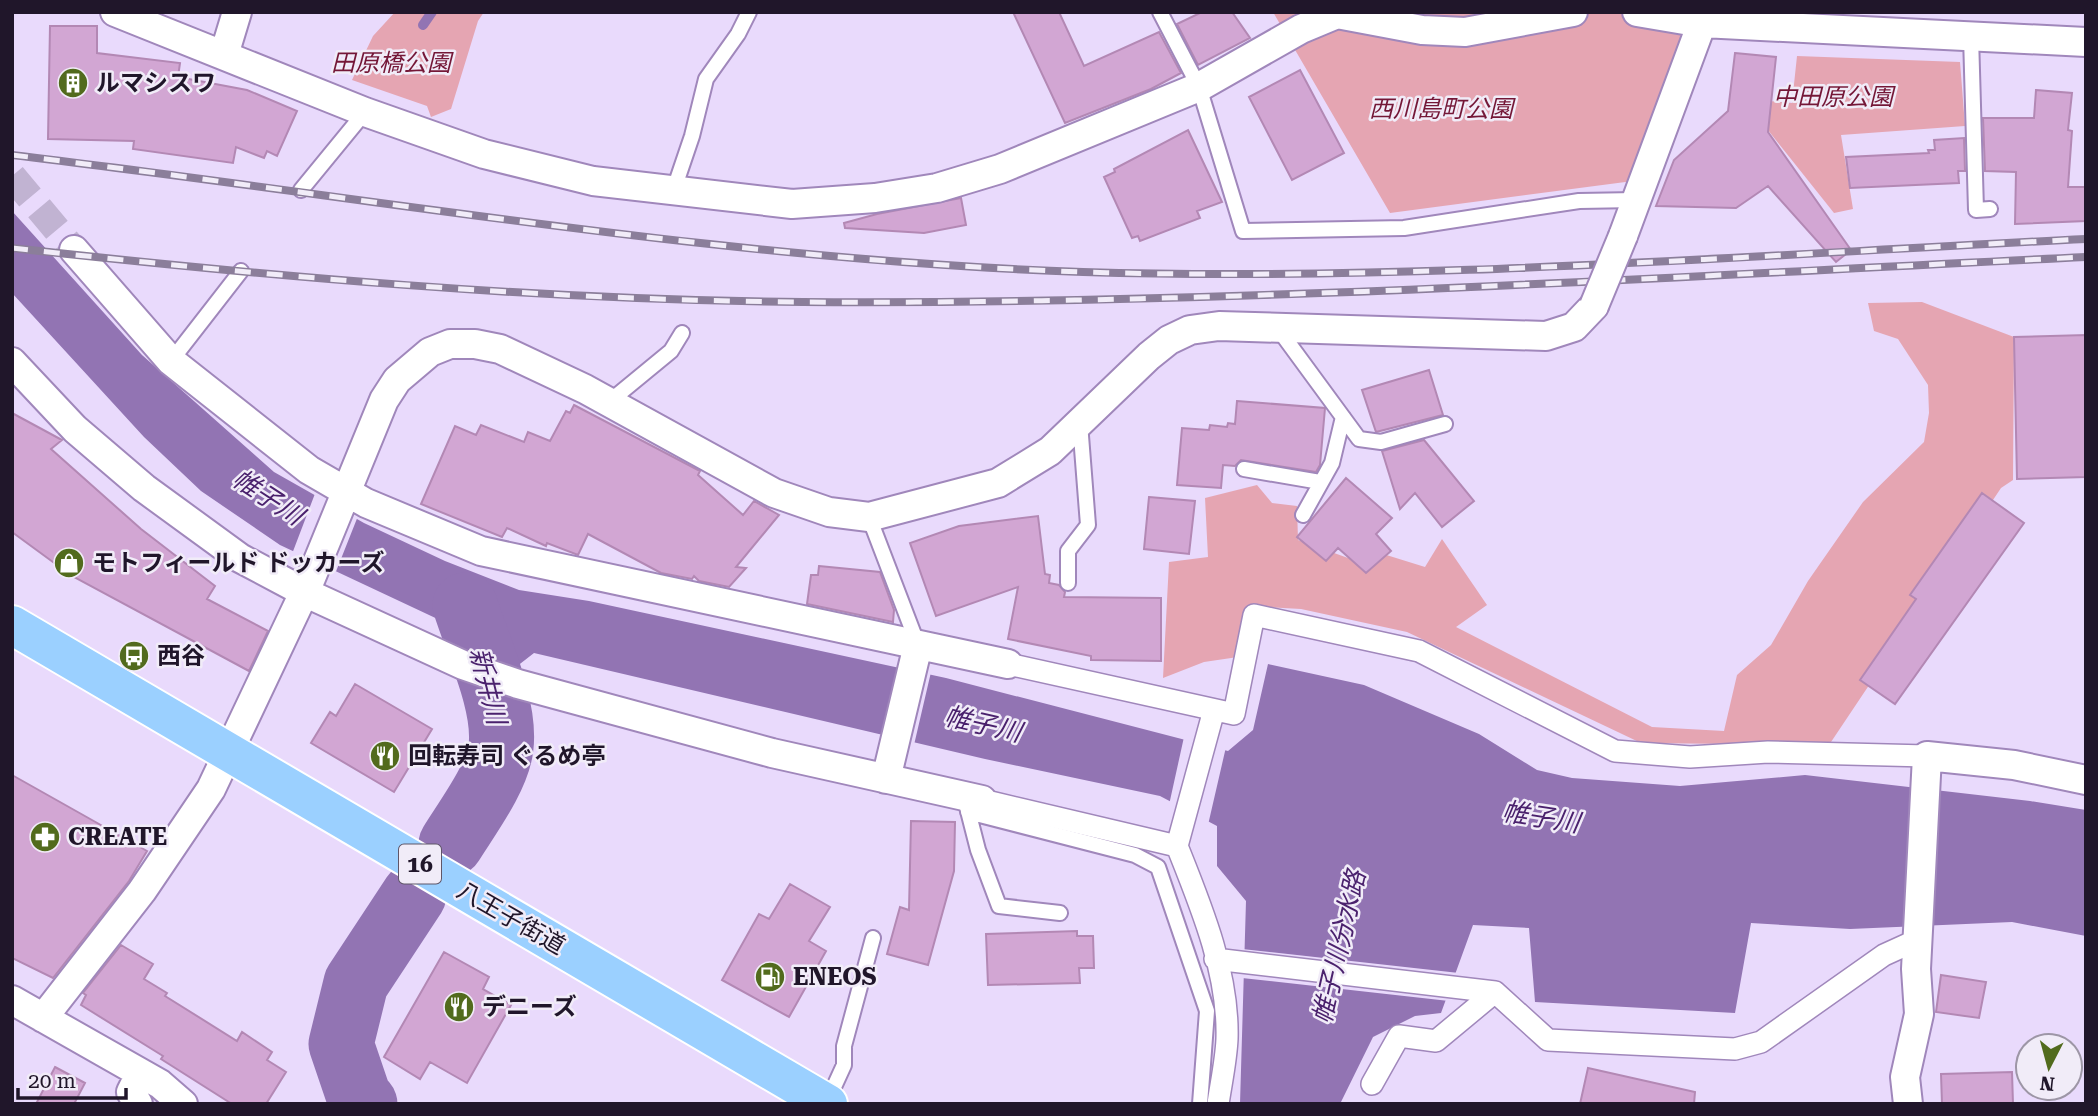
<svg xmlns="http://www.w3.org/2000/svg" width="2098" height="1116" font-family="'Roboto Serif','Noto Sans JP',serif">
<style>
.green{fill:#e5a5b2}
.water{fill:#9274b3}
.pier{fill:#e9dafc}
.lines{fill:none;stroke-linecap:round;stroke-linejoin:round}
.stream{stroke:#9274b3;stroke-width:10}
.river{stroke:#9274b3;stroke-width:65}
.building{fill:#d2a6d3;stroke:#b388b4;stroke-width:2}
.minor-tunnel{stroke:#c1b3d2;stroke-width:28;stroke-dasharray:28 14;stroke-linecap:butt}
.service-casing{stroke:#a087bb;stroke-width:18}
.pedestrian-casing{stroke:#a087bb;stroke-width:24}
.minor-casing{stroke:#a087bb;stroke-width:32}
.trunk-casing{stroke:#fff;stroke-width:42}
.service{stroke:#fff;stroke-width:14}
.pedestrian{stroke:#fff;stroke-width:21}
.minor{stroke:#fff;stroke-width:28}
.trunk{stroke:#9bd0ff;stroke-width:38}
.rail-casing{stroke:#8b7e9a;stroke-width:8}
.rail{stroke:#f1ecf8;stroke-width:5;stroke-dasharray:16;stroke-linecap:butt}
.minor-bridge-casing{stroke:#a087bb;stroke-width:32;stroke-linecap:butt}
.minor-bridge{stroke:#fff;stroke-width:28}
.labels{text-anchor:middle;dominant-baseline:central;stroke-width:5;stroke-linejoin:round;paint-order:stroke}
.shield{fill:#f1ecf8;stroke:#5f5668;stroke-width:2}
.shield-label{font-size:23px;font-weight:bold;fill:#20162a}
.park-label{font-size:24px;font-style:italic;fill:#741737;stroke:#f1ecf8}
.poi-label{font-size:24px;font-weight:bold;fill:#20162a;stroke:#f1ecf8;text-anchor:start}
.street-label{font-size:24px;fill:#20162a;stroke:#f1ecf8}
.water-label{font-size:26px;font-style:italic;fill:#4a216d;stroke:#f1ecf8}
</style>
<rect width="100%" height="100%" fill="#e9dafc"/>
<!-- green -->
<path class="green" d="M395,12H484L478,21L451,109L431,117L427,106L352,80L373,36Z
M1273,12H1695L1633,181L1390,213Z
M1797,56L1960,62L1965,126L1841,135L1853,209L1834,213L1756,115L1758,100L1792,103Z
M1922,302L2014,337L2013,480L2001,488L1829,745L1641,743L1407,632L1301,609L1249,606L1238,657L1204,662L1163,678L1169,562L1208,557L1205,498L1257,485L1272,503L1297,506L1298,540L1373,567L1380,553L1425,567L1442,539L1487,605L1456,627L1652,727L1724,731L1737,675L1771,645L1808,581L1863,502L1924,442L1929,413L1928,385L1898,339L1874,331L1868,303Z"/>
<!-- water -->
<path class="water" d="M12,211L142,355L274,472L364,523L445,561L519,590L589,601L946,678L1228,751L1253,730L1268,664L1364,685L1479,734L1537,770L1572,778L1680,786L1805,775L2030,801L2086,810V936L2012,922L1850,929L1751,923L1735,1013L1535,1002L1529,928L1473,925L1441,1013L1415,1016L1373,1037L1340,1104H1240L1246,901L1217,866V826L1160,796L985,759L534,653L516,667L459,649L461,630L280,545L201,491L144,437L12,293Z"/>
<!-- pier -->
<path class="pier" d="M316,491L358,516L335,574L292,554Z
M898,665L931,672L914,745L882,737Z
M1184,737L1226,747L1208,825L1169,805Z
M1242,949L1459,973L1449,1001L1242,978Z"/>
<g class="lines">
<!-- stream -->
<path class="stream" d="M423,25L432,12"/>
<!-- river -->
<path class="river" d="M451,844C467,818 498,777 501,747C506,705 478,646 465,605
M365,1104L359,1097L341,1044L356,983L414,895"/>
</g>
<!-- building -->
<path class="building" d="M1013,12H1059L1084,66L1159,32L1181,73L1151,89L1065,123Z
M1202,12H1232L1250,38L1198,65L1177,24Z
M50,26H97V53L180,63L178,77L247,90L297,111L277,156L267,151L264,158L236,147L233,163L133,149L134,141L48,139Z
M1735,53L1776,57L1768,132L1851,250L1836,262L1768,186L1736,208L1656,206L1674,160L1728,111Z
M1300,70L1344,153L1292,180L1249,97Z
M2036,90L2072,93L2068,130L2072,131L2068,187H2086V221L2015,224L2016,172L1985,171L1983,118H2034Z
M1188,130L1222,202L1197,211L1200,218L1140,241L1138,236L1132,238L1104,177L1115,172L1114,169Z
M1964,138L1965,171H1958L1959,183L1850,188L1846,157L1929,153L1928,150H1935L1934,140Z
M961,198L966,225L924,233L845,228L844,223L877,214Z
M2086,335V477L2017,479L2014,337Z
M1429,370L1443,415L1376,432L1362,390Z
M1237,401L1325,408L1320,465L1316,472L1241,460L1235,466L1223,465L1221,488L1177,485L1182,428L1209,430L1210,425L1227,427L1228,423L1235,424Z
M574,405L700,471L698,475L743,515L754,501L779,515L736,567L746,568L729,587L699,581L694,576L692,579L661,573L588,534L578,555L547,543L546,546L507,528L502,537L421,504L455,426L476,435L481,425L524,442L528,432L550,441L566,411L570,413Z
M12,413L62,440L51,449L141,529L215,586L207,599L268,631L249,671L72,576L12,532Z
M1424,440L1474,501L1442,527L1415,493L1400,509L1382,451Z
M1346,478L1392,518L1376,534L1391,551L1366,573L1338,548L1326,561L1297,537Z
M1982,493L2024,523L1895,704L1860,680L1916,599L1910,595Z
M1149,497L1195,501L1189,554L1144,549Z
M1038,516L1045,574L1050,575L1049,583L1059,585L1065,592L1064,597L1161,598V661L1091,660V656L1008,639L1018,587L936,616L910,543L959,526Z
M819,566L880,572L894,610L893,622L807,604L811,575H818Z
M355,684L432,729L394,792L311,743L330,712L336,716Z
M12,775L147,851L129,881L53,978L12,958Z
M911,821L955,822L954,871L928,965L887,954L900,907L909,910Z
M790,884L830,907L809,941L826,951L789,1017L722,980L759,914L769,919Z
M1077,931V936H1093L1094,968H1079L1080,983L988,985L986,934Z
M121,945L153,964L144,979L167,993L165,996L237,1041L242,1032L272,1052L267,1060L286,1072L266,1104H232L161,1059L163,1056L81,1005L86,995L83,993Z
M444,952L489,977L483,989L511,1005L467,1083L430,1062L420,1079L384,1057Z
M1941,975L1986,982L1979,1018L1936,1012Z
M55,1067L85,1083L74,1104H36Z
M1588,1068L1695,1092L1694,1104H1580Z
M2012,1072L2013,1104H1942L1941,1074Z"/>
<g class="lines">
<!-- minor-tunnel -->
<path class="minor-tunnel" d="M12,176L74,250"/>
<!-- service casing -->
<g class="service-casing">
<path id="service" d="M1160,12L1199,87L1243,231L1404,228L1579,201L1636,200
M1971,36L1976,210L1990,209
M301,190L365,112
M673,192L692,136L706,79L738,34L749,12
M1279,330L1359,439L1381,442L1445,424
M171,361L241,271
M609,402L671,351L682,333
M1244,469L1320,482
M1303,515L1332,463L1343,417
M869,517L918,645
M1068,583V551L1088,525L1080,423
M967,807L978,850L999,906L1060,913
M968,812L1135,855L1158,867L1207,1011L1200,1104
M828,1100L844,1065V1046L873,938"/>
</g>
<!-- pedestrian casing -->
<g class="pedestrian-casing">
<path id="pedestrian" d="M1008,664L1234,714L1254,615L1419,651L1615,751L1690,757L1768,752L1927,756
M982,800L1177,846C1201,906 1229,973 1227,1039C1226,1061 1221,1083 1218,1104
M1177,846L1214,710
M1215,959L1495,992L1548,1040L1735,1049L1761,1042L1884,955L1917,940
M1372,1084L1399,1036L1436,1041L1495,992"/>
</g>
<!-- minor casing -->
<g class="minor-casing">
<path id="minor" d="M115,12L365,112L484,154L593,181L792,204L875,198L937,188L1000,169L1199,87L1301,29L1337,14L1422,30L1465,32L1573,12
M1637,12L1702,23L2086,42
M224,55L237,12
M1623,236L1706,12
M74,250L171,361L309,470L366,503L481,551L1008,664
M12,362L75,429L144,488L240,558L304,592L463,665L518,684L772,753L982,800
M886,779L918,645
M12,1000L160,1084L183,1104
M43,1018L142,891L211,789L311,578L384,400L397,380L430,352L450,344H475L500,349L585,389L774,493L829,512L869,517L998,483L1050,451L1149,356L1169,340L1190,330L1219,326L1546,336L1574,327L1594,306
M138,1104L131,1092L140,1074
M1908,1104L1905,1077L1919,1014L1916,969L1927,756L2014,765L2086,780"/>
</g>
<!-- trunk casing -->
<g class="trunk-casing">
<path id="trunk" d="M12,625L828,1104"/>
</g>
<!-- service -->
<use href="#service" class="service"/>
<!-- pedestrian -->
<use href="#pedestrian" class="pedestrian"/>
<!-- minor -->
<use href="#minor" class="minor"/>
<!-- trunk -->
<use href="#trunk" class="trunk"/>
<!-- rail casing -->
<g class="rail-casing">
<path id="rail" d="M12,155C369,197 723,260 1083,272C1417,282 1752,255 2086,239
M12,248C275,277 539,300 803,302C1231,305 1659,277 2086,257"/>
</g>
<!-- rail -->
<use href="#rail" class="rail"/>
<!-- minor-bridge casing -->
<g class="minor-bridge-casing">
<path id="minor-bridge" d="M1594,306L1623,236"/>
</g>
<!-- minor-bridge -->
<use href="#minor-bridge" class="minor-bridge"/>
</g>
<!-- icons -->
<defs>
<g id="building-disc" transform="scale(1.575)"><circle r="9.5" fill="#526b1d" stroke="#f1ecf8"/><path d="M-4-6H4V6H1V3H-1V6H-4ZM-2.5-4.3h1.7v1.8h-1.7ZM.8-4.3h1.7v1.8H.8ZM-2.5-1h1.7V.8h-1.7ZM.8-1h1.7V.8H.8Z" fill="#fff"/></g>
<g id="shop-disc" transform="scale(1.575)"><circle r="9.5" fill="#526b1d" stroke="#f1ecf8"/><path d="M-5-2.5h2.3a2.7 3.5 0 0 1 5.4 0H5L5.5 6h-11ZM-1.5-2.5h3a1.5 2.3 0 0 0-3 0Z" fill="#fff"/></g>
<g id="bus-disc" transform="scale(1.575)"><circle r="9.5" fill="#526b1d" stroke="#f1ecf8"/><path d="M-5-6H5V4H4V6H2V4H-2V6H-4V4H-5ZM-3.5-4V0h7V-4ZM-3.5 1.2v1.5H-2V1.2ZM2 1.2v1.5H3.5V1.2Z" fill="#fff"/></g>
<g id="restaurant-disc" transform="scale(1.575)"><circle r="9.5" fill="#526b1d" stroke="#f1ecf8"/><path d="M-5-6h1v4h1v-4h1v4h1v-4h1v5L-1.5 .5V6h-2V.5L-5-1ZM5-6V6H3V1.5H1.5Q1.5-4 5-6Z" fill="#fff"/></g>
<g id="pharmacy-disc" transform="scale(1.575)"><circle r="9.5" fill="#526b1d" stroke="#f1ecf8"/><path d="M-2-6h4v4h4v4h-4v4h-4v-4h-4v-4h4Z" fill="#fff"/></g>
<g id="fuel-disc" transform="scale(1.575)"><circle r="9.5" fill="#526b1d" stroke="#f1ecf8"/><path d="M-5.5-6h7V0h2V4h1.3V-2.5L3-4.5l.8-.8L6-3V5H2.5V1h-1V6h-7ZM-4.2-4.7v3.2H.2V-4.7Z" fill="#fff"/></g>
</defs>
<g fill-rule="evenodd">
<use href="#building-disc" x="73" y="83"/>
<use href="#shop-disc" x="69" y="563"/>
<use href="#bus-disc" x="134" y="656"/>
<use href="#restaurant-disc" x="385" y="756"/>
<use href="#pharmacy-disc" x="45" y="837"/>
<use href="#fuel-disc" x="770" y="977"/>
<use href="#restaurant-disc" x="459" y="1007"/>
</g>
<g class="labels">
<!-- shield labels -->
<rect class="shield" x="399" y="844.5" width="42" height="39" rx="5"/>
<g class="shield-label">
<text x="420" y="864">16</text>
</g>
<!-- park labels -->
<g class="park-label">
<text x="391" y="63">田原橋公園</text>
<text x="1833" y="97">中田原公園</text>
<text x="1441" y="109">西川島町公園</text>
</g>
<!-- poi labels -->
<g class="poi-label">
<text x="96" y="83">ルマシスワ</text>
<text x="92" y="563">モトフィールド ドッカーズ</text>
<text x="157" y="656">西谷</text>
<text x="408" y="756">回転寿司 ぐるめ亭</text>
<text x="68" y="837">CREATE</text>
<text x="793" y="977">ENEOS</text>
<text x="482" y="1007">デニーズ</text>
</g>
<!-- street labels -->
<g class="street-label">
<text transform="translate(511 918) rotate(30)">八王子街道</text>
</g>
<!-- water labels -->
<g class="water-label">
<text transform="translate(268 497) rotate(33)">帷子川</text>
<text transform="translate(488 686) rotate(76)">新井川</text>
<text transform="translate(983 724) rotate(13)">帷子川</text>
<text transform="translate(1541 817) rotate(9)">帷子川</text>
<text transform="translate(1339 947) rotate(-77)">帷子川分水路</text>
</g>
</g>
<!-- border -->
<rect width="2098" height="1116" fill="none" stroke="#20162a" stroke-width="28"/>
<!-- north arrow -->
<g transform="translate(2049 1067) rotate(186)"><circle r="33" fill="#f1ecf8" stroke="#9d96a6" stroke-width="2"/>
<path d="M0-5L12 26L0 18L-12 26Z" fill="#526b1d"/>
<text y="-10" font-size="19" font-weight="bold" text-anchor="middle" fill="#20162a">N</text>
</g>
<!-- scale -->
<path d="M18 1088v10h108v-10" fill="none" stroke="#20162a" stroke-width="3.5"/>
<text x="28" y="1088" font-size="21" fill="#20162a" stroke="#f1ecf8" stroke-width="5" paint-order="stroke">20 m</text>
</svg>
